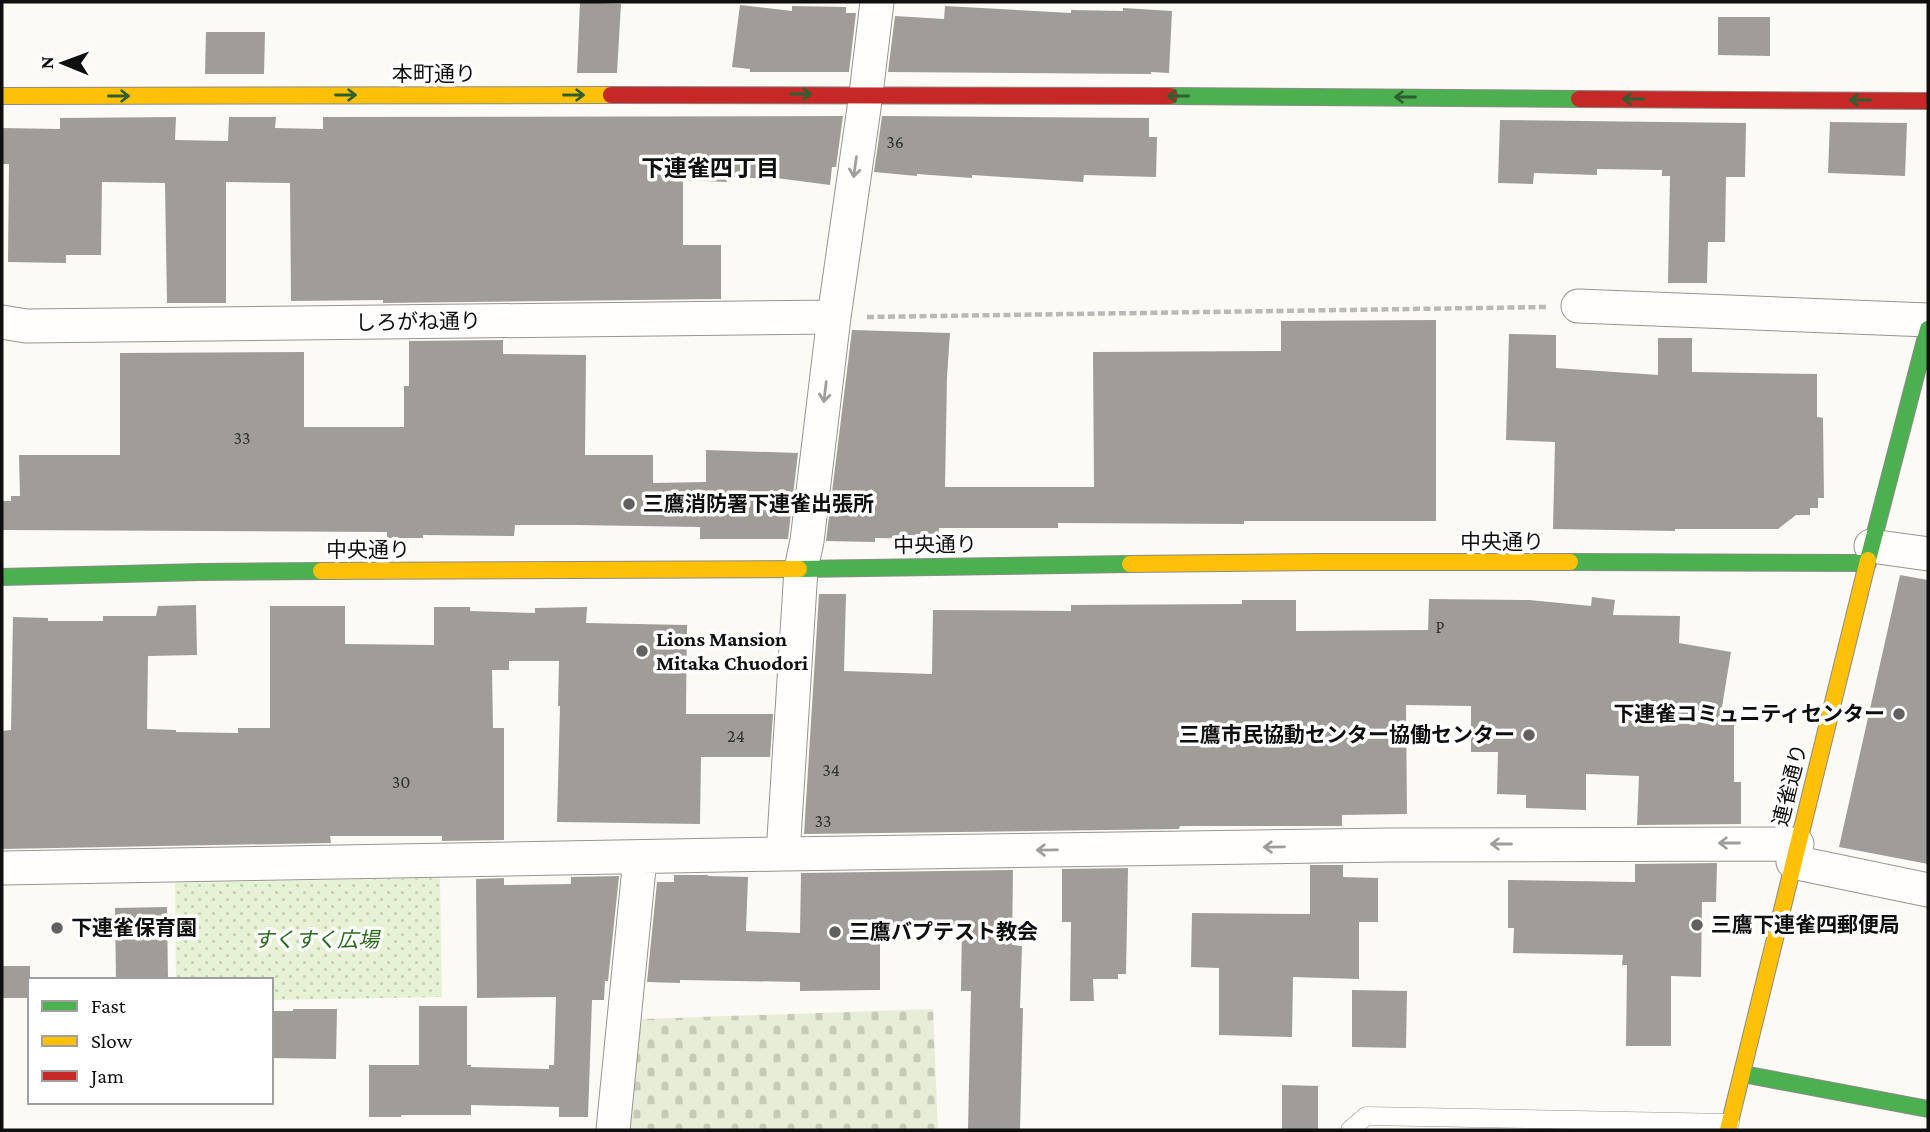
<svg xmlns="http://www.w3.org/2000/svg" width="1930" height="1132" font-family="'Crimson Pro','Noto Sans JP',serif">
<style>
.cemetery{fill:url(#cemetery-stones)}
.park{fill:url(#park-dots)}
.building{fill:#a09d99}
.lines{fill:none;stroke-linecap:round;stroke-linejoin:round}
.lane-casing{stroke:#969592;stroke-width:19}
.street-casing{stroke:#969592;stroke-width:35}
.fast-casing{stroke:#8c8b89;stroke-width:18}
.slow-casing{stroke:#8c8b89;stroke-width:18}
.jam-casing{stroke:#8c8b89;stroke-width:18}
.path{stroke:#b9b9b8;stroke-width:4.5;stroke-dasharray:7 3.5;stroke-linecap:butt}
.lane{stroke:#fffefd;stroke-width:18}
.street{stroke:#fffefd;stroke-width:33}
.fast{stroke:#4caf50;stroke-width:16}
.slow{stroke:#ffc107;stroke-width:16}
.jam{stroke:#c62828;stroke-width:16}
.oneway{stroke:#2e5f30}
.oneway2{stroke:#9f9e9e}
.poi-dot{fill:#62615f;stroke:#fff;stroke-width:2.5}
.labels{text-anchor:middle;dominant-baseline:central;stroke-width:7;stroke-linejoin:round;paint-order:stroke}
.number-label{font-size:18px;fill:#333232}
.street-label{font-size:21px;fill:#0f0f0f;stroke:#fff}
.poi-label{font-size:21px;font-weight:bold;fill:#0f0f0f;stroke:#fff;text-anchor:start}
.park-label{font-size:21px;font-style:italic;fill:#2b6a1c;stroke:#fff}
.neighbourhood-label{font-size:23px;font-weight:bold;fill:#0f0f0f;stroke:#fff}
</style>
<defs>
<pattern id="cemetery-stones" width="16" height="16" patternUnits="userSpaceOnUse" patternTransform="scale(1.75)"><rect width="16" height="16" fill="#e8edd7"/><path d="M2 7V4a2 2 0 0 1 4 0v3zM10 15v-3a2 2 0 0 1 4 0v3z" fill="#c6cab7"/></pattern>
<pattern id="park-dots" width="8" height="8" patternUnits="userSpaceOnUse" patternTransform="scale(1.75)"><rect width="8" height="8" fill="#e5f2d4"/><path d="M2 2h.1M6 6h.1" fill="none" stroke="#c3ceb5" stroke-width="1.8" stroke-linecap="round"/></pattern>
</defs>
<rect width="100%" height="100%" fill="#fcfaf4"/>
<!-- cemetery -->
<path class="cemetery" d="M933,1009L938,1130H626L642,1019Z"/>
<!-- park -->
<path class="park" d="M440,878L442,997L271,1000V980H176L175,883Z"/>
<!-- building -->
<path class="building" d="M580,2L621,4L617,73H577Z
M740,5L792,11V6L846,7V13H856L849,72H750V69L732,67Z
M945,6L1071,13V10L1123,11V8L1172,11L1169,73L1151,72V74L888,72L895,16L944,19Z
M1718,17H1770V56L1718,55Z
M206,32H265L264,74H205Z
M843,116L836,167H832L830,185L776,178V180L727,176V182L683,180V245H721V299L383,303V300L291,301L290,183L226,182V303H167L165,183L102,182L101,255H66V263L8,262L9,164H2V128L60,129V118L176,117L175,140L228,141L229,117H276L275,128L323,129V117Z
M882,116L1149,118V137H1157L1156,177L1084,175L1083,182L972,175V178L917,174V176L874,172Z
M1500,120L1746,123L1745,177H1726L1725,242H1708L1707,283H1668L1670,176H1662V170L1597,169V175L1534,173L1533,184L1498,183Z
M1830,122L1907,123L1905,176L1828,173Z
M1436,320V521H1244V524L1058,523V528H939L938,539L875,538V542L826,541L852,330L950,333L947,377L945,487H1094L1093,352L1281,351V321Z
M1509,334L1556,335V368L1658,375V338H1692V372L1817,374V417L1823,418L1824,498H1818V508H1810V515H1796L1778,529H1675V531L1553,529L1555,442L1506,440Z
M503,340V354L586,355L585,455H653V483L706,482V450L798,453L788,539H700V527L576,525H515L514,536L423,535V538H387V532L2,530V501H11V496H20L19,455H120V353L304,352V427H404V386H409V341Z
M1900,575L1928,580V864L1839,847Z
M819,594H846L844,671L932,674L933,610L1071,611V605L1242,604V600H1296V631L1428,630L1429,599L1529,600L1591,606L1592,597L1615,600L1613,615L1680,616L1679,643L1731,652L1721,713H1734V782H1741V824L1637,825L1639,776L1586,774V810L1526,808V795L1497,794L1498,752H1471V706L1406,705L1407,814L1342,815V826H1180L1179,829L804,834Z
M196,605L197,655L148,656L147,729L176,730V732L238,733V728H270V606H345V644L434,645V607H470V611L535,613V608L587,607L586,623L687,625L686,714H773L770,757H701L700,824L557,822L560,706H558L559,661H509V670H492L493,728H504V840L442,841V836H330L331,843L2,849V731L11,730L13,617L48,618V621H103V616H156L158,606Z
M1717,863L1716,902H1702L1701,977L1671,976V1046H1626L1627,965H1622L1623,955L1513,953L1514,928H1508V880L1635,882V864Z
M1310,865H1343V877L1378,878V922H1359V979L1293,977L1292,1037L1219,1035V968L1191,967L1192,913L1310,914Z
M1128,868L1126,974H1118V979H1093L1094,1001H1070L1071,922H1062V869Z
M1013,870L1012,945L1022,946L1020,1008H1023L1020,1130H968L971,991H961L962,925H880V990L800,991V982L680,980V983L647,982L657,882H674V875H708V876L748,877L746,931L800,933L801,873Z
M619,876L608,981H605L604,1000H592L588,1117H559V1107L471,1105V1115H401V1117H369V1065H419V1006H467V1065H471V1067L549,1069V1065H554L556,997L477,998L476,879L504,878V885L571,884V877Z
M167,907L168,980H116L115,908Z
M2,966H30V998H2Z
M1352,990L1407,991L1406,1048L1352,1047Z
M293,1009H337L336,1059L271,1058V1011H293Z
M1282,1085L1318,1086V1130H1282Z"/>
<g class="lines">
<!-- lane casing -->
<g class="lane-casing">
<path id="lane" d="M1350,1130L1366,1116L1730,1123"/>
</g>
<!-- street casing -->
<g class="street-casing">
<path id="street" d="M1578,306L1928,320
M2,322L26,326L834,317
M1871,546L1928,554
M783,854L801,569L807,541L834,317L866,94L877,2
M1793,862L1928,890
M2,868L783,854L1390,845L1797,844
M613,1130L640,858"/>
</g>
<!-- fast casing -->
<g class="fast-casing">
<path id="fast" d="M1170,96L1579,99
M1868,560L1928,329
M1570,562L1868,563
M799,569L1130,564
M2,577L201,572L321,571
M1743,1074L1928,1109"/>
</g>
<!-- slow casing -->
<g class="slow-casing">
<path id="slow" d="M2,96L611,95
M1130,564L1323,562H1570
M321,571L799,569
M1728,1130L1868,560"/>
</g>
<!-- jam casing -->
<g class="jam-casing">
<path id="jam" d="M611,95L1170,96
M1579,99L1928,101"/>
</g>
<!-- path -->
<path class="path" d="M867,317L1547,307"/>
<!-- lane -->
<use href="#lane" class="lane"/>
<!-- street -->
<use href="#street" class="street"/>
<!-- fast -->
<use href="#fast" class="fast"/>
<!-- slow -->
<use href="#slow" class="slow"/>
<!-- jam -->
<use href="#jam" class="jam"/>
</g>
<!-- one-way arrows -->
<defs><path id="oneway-shaft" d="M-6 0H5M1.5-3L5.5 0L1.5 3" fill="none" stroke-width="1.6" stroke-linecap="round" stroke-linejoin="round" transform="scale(1.75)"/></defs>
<g class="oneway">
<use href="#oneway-shaft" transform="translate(801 94)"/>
<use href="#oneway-shaft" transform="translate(346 95)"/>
<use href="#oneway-shaft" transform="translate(574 95)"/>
<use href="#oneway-shaft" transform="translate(119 96)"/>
<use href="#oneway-shaft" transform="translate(1178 96) rotate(-180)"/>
<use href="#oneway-shaft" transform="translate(1405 97) rotate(-180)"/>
<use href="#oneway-shaft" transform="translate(1633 99) rotate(-180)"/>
<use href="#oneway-shaft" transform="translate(1860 100) rotate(-180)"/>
</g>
<g class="oneway2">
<use href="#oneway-shaft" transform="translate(855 167) rotate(98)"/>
<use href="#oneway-shaft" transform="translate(825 392) rotate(97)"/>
<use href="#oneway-shaft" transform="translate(1729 843) rotate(180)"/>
<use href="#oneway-shaft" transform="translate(1501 844) rotate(180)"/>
<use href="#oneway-shaft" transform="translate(1274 847) rotate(179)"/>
<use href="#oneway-shaft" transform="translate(1047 850) rotate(179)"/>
</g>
<!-- markers -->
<g class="poi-dot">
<circle cx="629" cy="504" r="7"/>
<circle cx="642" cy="651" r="7"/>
<circle cx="1899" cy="714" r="7"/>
<circle cx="1529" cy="735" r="7"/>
<circle cx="1697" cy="925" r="7"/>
<circle cx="57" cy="928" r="7"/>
<circle cx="835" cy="932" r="7"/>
</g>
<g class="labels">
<!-- number labels -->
<g class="number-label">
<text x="895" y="142">36</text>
<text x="242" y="438">33</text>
<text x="1440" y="627">P</text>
<text x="736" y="736">24</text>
<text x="831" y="770">34</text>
<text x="401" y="782">30</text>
<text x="823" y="821">33</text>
</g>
<!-- street labels -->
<g class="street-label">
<text x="434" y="74">本町通り</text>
<text transform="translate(418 322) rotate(-1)">しろがね通り</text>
<text x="1502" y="542">中央通り</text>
<text transform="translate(935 545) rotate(-1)">中央通り</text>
<text x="368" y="550">中央通り</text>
<text transform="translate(1790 785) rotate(-76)">連雀通り</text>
</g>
<!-- poi labels -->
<g class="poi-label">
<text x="643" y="504">三鷹消防署下連雀出張所</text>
<text x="656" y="639">Lions Mansion<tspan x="656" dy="24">Mitaka Chuodori</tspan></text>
<text x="1885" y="714" text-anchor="end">下連雀コミュニティセンター</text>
<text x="1515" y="735" text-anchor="end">三鷹市民協動センター協働センター</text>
<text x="1711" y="925">三鷹下連雀四郵便局</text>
<text x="71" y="928">下連雀保育園</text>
<text x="849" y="932">三鷹バプテスト教会</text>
</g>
<!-- park labels -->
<g class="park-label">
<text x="316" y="940">すくすく広場</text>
</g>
<!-- neighbourhood labels -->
<g class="neighbourhood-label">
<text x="710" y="168">下連雀四丁目</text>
</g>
</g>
<!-- border -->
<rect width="1930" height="1132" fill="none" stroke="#0f0f0f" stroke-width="7"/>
<!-- legend -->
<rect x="28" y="978" width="245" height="126" fill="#ffffff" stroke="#9f9f9f" stroke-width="2"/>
<rect x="42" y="1001" width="35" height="10" fill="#4caf50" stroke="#9f9f9f" stroke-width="2"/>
<text x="91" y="1013" font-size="21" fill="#0f0f0f">Fast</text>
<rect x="42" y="1036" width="35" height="10" fill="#ffc107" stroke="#9f9f9f" stroke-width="2"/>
<text x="91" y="1048" font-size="21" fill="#0f0f0f">Slow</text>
<rect x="42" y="1071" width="35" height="10" fill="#c62828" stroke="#9f9f9f" stroke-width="2"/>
<text x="91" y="1083" font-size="21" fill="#0f0f0f">Jam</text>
<!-- north arrow -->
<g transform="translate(63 63) rotate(271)" stroke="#ffffff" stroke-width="5" paint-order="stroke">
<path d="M0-5L12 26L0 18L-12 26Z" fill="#0f0f0f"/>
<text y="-10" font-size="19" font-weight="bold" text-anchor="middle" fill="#0f0f0f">N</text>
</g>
</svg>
